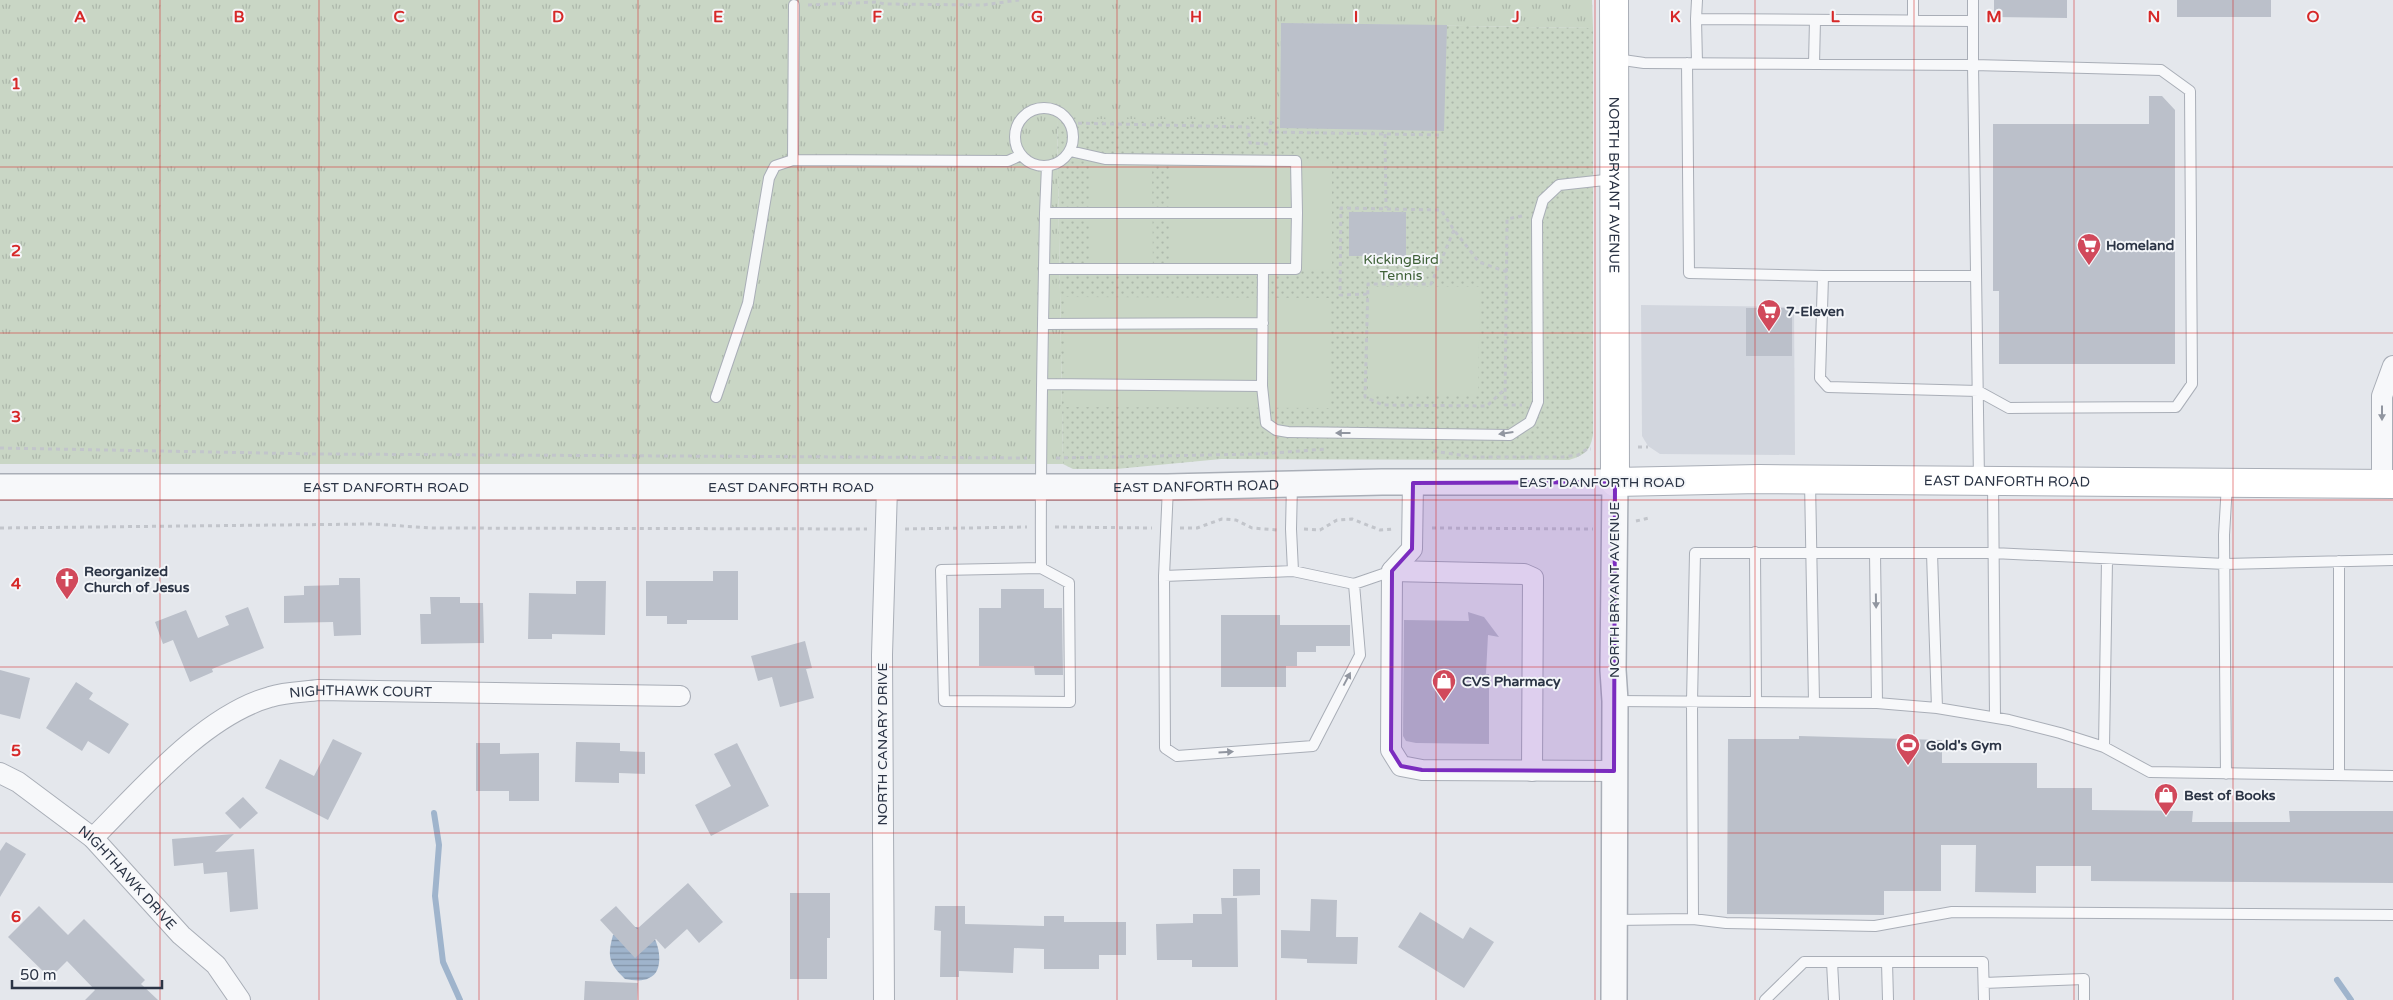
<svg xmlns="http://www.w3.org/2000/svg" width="2393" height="1000" font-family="'Varela Round',sans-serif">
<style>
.built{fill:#d2d6de}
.grass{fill:url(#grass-tufts)}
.park{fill:url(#park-dots)}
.garden{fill:#c9d6c5}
.water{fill:url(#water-rules)}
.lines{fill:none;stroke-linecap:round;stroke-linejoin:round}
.stream{stroke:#9fb4cc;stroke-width:6}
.building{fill:#bbc0ca}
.service-casing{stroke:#a9aeb7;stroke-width:12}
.minor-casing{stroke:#a9aeb7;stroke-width:22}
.tertiary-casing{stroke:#a9aeb7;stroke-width:28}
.secondary-casing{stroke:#a9aeb7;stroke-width:30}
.path{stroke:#c2c5cb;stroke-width:3;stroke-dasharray:4 4;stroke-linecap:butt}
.service{stroke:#f7f8fa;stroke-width:10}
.minor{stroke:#f7f8fa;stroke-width:20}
.tertiary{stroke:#f7f8fa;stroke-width:25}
.secondary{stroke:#fff;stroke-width:28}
.oneway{fill:#9196a0}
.marked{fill:#7b2cbf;fill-opacity:0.2;stroke:#7b2cbf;stroke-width:4;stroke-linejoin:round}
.grid{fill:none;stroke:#d62828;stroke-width:1;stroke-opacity:0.55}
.labels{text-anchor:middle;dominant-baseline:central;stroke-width:4;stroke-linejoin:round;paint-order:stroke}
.street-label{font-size:14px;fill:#2b3445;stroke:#f4f6f9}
.poi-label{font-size:14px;font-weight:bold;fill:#2b3445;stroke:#f4f6f9;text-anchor:start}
.park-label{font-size:14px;fill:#3f6138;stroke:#f4f6f9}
.grid-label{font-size:16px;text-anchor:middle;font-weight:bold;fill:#d62828;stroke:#f4f6f9;stroke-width:4;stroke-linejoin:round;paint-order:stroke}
</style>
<defs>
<pattern id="grass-tufts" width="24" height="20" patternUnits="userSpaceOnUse" patternTransform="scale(1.25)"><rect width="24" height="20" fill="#c9d6c5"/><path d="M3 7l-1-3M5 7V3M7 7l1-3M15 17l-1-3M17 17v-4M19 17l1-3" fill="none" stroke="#adb8ab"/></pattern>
<pattern id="park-dots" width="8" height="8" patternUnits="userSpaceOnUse" patternTransform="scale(1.25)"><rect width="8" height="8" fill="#c9d6c5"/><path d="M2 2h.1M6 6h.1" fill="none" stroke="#adb8ab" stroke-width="1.8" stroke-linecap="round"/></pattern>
<pattern id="water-rules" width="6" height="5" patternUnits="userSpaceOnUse" patternTransform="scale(1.25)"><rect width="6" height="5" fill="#9fb4cc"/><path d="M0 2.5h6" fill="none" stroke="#8293a7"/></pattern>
</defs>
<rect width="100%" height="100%" fill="#e4e7ec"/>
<!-- built -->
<path class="built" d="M1641,305L1794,307L1795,455L1660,454L1648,446L1642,436Z"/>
<!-- grass -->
<path class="grass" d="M0,0H1592L1593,28L1281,23L1280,119H1057L1063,464H0Z"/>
<!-- park -->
<path class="park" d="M1281,23L1593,28V435C1590,451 1585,455 1569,460L1221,459L1116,469H1073L1063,464L1057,119H1279Z"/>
<!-- garden -->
<path class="garden" d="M1089,158H1152L1153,276H1089Z
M1169,159L1332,161V270L1169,268Z
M1368,287H1480L1478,396H1368Z
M1064,297L1331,298V408L1064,407Z"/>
<!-- water -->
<path class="water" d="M631,926C636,927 645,929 650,932C660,942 665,972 649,978C642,982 633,980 625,979C609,963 607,957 613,935Z"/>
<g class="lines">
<!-- stream -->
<path class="stream" d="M434,813L439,845L435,896L443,962L460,1000
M2337,980L2351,1000"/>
</g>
<!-- building -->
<path class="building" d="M1994,0H2067V18L1994,17Z
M2177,0H2271V17H2177Z
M1281,23L1447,25L1444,131L1280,128Z
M2149,96H2162L2175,110V364H1999V291H1993V124H2149Z
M1349,212H1406V256H1349Z
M1746,308H1792V356H1746Z
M713,571H738V620H687V624H667V616H646V581H713Z
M339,578H360L361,635L334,636L333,622L284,623V596L304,595V586L339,585Z
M576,581H606L605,635L552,634V639H528L529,593L576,594Z
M1001,589H1044V608H1062L1063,675H1035L1034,666H979V608H1001Z
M430,597H460V603H483L484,643L421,644L420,614H431Z
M248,607L264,648L212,669L213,672L190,682L173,640L163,644L155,622L186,610L198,638L229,625L225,616Z
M1468,612L1484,617L1499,637L1488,635L1486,674H1489V744L1416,743L1406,741L1403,736L1404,620L1469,621Z
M1221,615H1280V625H1350V646H1316V652H1297V666H1286V687H1221Z
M805,641L812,668L806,669L814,698L780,707L772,677L758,681L751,656Z
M0,670L30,678L20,719L0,714Z
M76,682L93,693L89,699L129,724L109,754L88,741L82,751L46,728Z
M1799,736L1942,740V763H2037V788H2092V810L2193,811L2192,822H2290L2289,811H2393V883L2091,881V866H2036V893L1975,892L1976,845H1941V891H1884V915L1727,914L1728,739H1799Z
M333,739L362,753L328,820L265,788L280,759L314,776Z
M576,742L620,743V751L645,752V774L619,773V783L575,782Z
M476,743H500V754L539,753V801H509V791H476Z
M737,743L769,806L711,836L695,805L731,786L714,754Z
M243,797L258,813L240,829L225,813Z
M234,834L215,852L254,849L258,909L230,912L227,872L204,874L203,863L174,866L172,839Z
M6,842L26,854L0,897V851Z
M1233,869H1260V895L1233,896Z
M688,883L723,922L699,943L687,929L665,949L656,939L635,958L600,920L616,906L637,929Z
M790,893H830V938H827V979H790Z
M1221,898H1237L1238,967H1192V960H1157L1156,924L1193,923V914H1222Z
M1311,899L1337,900L1336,937H1358L1357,964L1307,963V959L1281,958V930L1310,931Z
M39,906L68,935L84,919L145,980L141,984L158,1000H85L95,990L67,961L50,978L8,937Z
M935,906H965V924L1044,926V916H1064V922H1126V955H1099V969H1044V949L1014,948L1013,973L959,971V977H940L941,931L934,930Z
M1420,912L1463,939L1470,927L1494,942L1464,988L1398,947Z
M585,981L638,983L637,1000H584Z"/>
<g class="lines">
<!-- service casing -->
<g class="service-casing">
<path id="service" d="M1697,0L1696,19L1973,21
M1913,0V21
M794,5L793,160L1008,161L1021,155
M1696,19L1697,63
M1616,59L1644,63L1973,65L1979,480
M1687,63L1689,273L1823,276L1820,378L1828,387L1978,391L2009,408L2176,407L2192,384L2190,91L2161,70L1973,65V0
M1814,64L1815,20
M1015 137a29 29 0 1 1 58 0a29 29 0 1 1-58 0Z
M1070,151L1105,159L1296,161L1297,213
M1045,213L1047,166
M1823,276H1976
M1044,324L1263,323
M1043,384L1262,386L1263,269
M1262,386L1266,423L1276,430L1288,432L1510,435L1530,422L1538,402L1537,220L1543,200L1559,185L1614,179
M716,397L748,303L769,178L775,166L793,160
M1810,481L1814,702
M1993,482L1995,717
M1168,487L1164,576L1293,571L1291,529L1292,484
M1755,552L1756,702
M1875,553L1877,703
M1932,553L1937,708
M2339,561V775
M1041,568L1069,583L1070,702L944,701L941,570L1041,568C1040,450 1043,332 1045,213H1297L1296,269H1044
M1293,571L1354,584L1392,571
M1164,576L1165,748L1177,756L1313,746L1360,655L1354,584
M1615,701L1877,703L1937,708L2009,720L2060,733L2104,747L2150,772L2393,776
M2104,747L2107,560
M2226,774L2224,535L2227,484
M1693,919L1692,702L1695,553H1993L2225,564L2393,560
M1614,920L1693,919L1726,923L1875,926L1952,912L2393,915
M1832,962L1834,1000
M1887,962L1888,1000
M1984,983L2084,979V1000
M1765,1000L1804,962H1983L1984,1000"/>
</g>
<!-- minor casing -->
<g class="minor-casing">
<g id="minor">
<path d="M1413,483L1412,549L1392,571L1391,750L1401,766L1422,770L1614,771"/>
<path d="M2382,484V396L2393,366"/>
<path d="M1392,571L1524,574L1533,578L1532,771"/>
<path id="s1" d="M0,773L18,782L93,838L181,935L216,965L240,1000"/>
<path id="s2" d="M93,838C141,790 203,716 270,697C285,692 303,692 319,690L680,696"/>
<path d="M884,1000L882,655L887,488"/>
</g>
</g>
<!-- tertiary casing -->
<g class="tertiary-casing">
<g id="tertiary">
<path id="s3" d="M0,487H1168L1382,482H1615L1613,670L1615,701L1614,1000"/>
</g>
</g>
<!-- secondary casing -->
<g class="secondary-casing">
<g id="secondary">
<path id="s4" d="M1614,0L1615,482L1759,479L2393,484"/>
</g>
</g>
<!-- path -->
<path class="path" d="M808,5L876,2L885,4L983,5L1019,0
M1271,121L1270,132L1442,135
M1070,123L1248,127L1250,143L1270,144
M1385,134L1386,208
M1522,216L1507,219L1505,405H1522
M1454,230L1431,284H1368L1365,397L1383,405L1487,406L1505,389
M1367,294L1340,295L1341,208L1441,210L1454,230L1479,262L1507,272
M1638,447H1648
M0,448L318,454L1027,458
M1433,451L1473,457H1563L1578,455L1587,449H1591
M1056,458L1259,454L1327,449
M1636,521L1649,518
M1055,527L1152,528
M0,528L371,524L433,528L867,529
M1180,528H1197L1222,519L1236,520L1252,528L1278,530
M1432,528L1593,529
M905,529L1027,527
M1304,529L1320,530L1337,520L1352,519L1380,530L1393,529"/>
<!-- service -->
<use href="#service" class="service"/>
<!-- minor -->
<use href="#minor" class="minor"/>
<!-- tertiary -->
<use href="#tertiary" class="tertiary"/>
<!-- secondary -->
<use href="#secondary" class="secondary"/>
</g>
<!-- one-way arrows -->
<defs><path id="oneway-solid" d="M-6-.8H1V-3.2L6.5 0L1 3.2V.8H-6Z" transform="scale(1.25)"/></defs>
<g class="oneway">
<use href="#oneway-solid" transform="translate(2382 413) rotate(90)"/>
<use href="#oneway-solid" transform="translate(1343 433) rotate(180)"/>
<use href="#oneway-solid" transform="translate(1506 433) rotate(172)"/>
<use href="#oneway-solid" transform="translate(1876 601) rotate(89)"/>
<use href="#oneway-solid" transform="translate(1347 679) rotate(-62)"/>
<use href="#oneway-solid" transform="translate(1226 752) rotate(-4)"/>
</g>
<!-- marked area -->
<path class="marked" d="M1615,482L1614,771L1422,770L1401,766L1391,750L1392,571L1412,549L1413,483Z"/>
<!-- grid -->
<path class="grid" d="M160,0V1000M319,0V1000M479,0V1000M638,0V1000M798,0V1000M957,0V1000M1117,0V1000M1276,0V1000M1436,0V1000M1595,0V1000M1755,0V1000M1914,0V1000M2074,0V1000M2233,0V1000M0,167H2393M0,333H2393M0,500H2393M0,667H2393M0,833H2393"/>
<!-- icons -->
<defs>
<g id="supermarket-pin" transform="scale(1.25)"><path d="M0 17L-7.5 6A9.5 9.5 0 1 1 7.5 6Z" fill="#d1495b" stroke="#f4f6f9"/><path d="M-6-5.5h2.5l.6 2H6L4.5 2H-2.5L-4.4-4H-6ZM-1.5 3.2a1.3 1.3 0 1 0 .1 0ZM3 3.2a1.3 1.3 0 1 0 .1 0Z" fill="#fff"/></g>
<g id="church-pin" transform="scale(1.25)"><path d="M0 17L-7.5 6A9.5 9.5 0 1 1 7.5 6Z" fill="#d1495b" stroke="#f4f6f9"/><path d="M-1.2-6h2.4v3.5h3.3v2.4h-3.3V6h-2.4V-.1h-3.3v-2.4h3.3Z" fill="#fff"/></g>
<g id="shop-pin" transform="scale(1.25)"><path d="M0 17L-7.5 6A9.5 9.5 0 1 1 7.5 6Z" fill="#d1495b" stroke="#f4f6f9"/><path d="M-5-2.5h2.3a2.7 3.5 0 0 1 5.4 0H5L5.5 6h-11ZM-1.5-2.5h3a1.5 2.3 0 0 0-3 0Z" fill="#fff"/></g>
<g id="stadium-pin" transform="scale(1.25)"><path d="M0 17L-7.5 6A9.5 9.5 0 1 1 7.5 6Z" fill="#d1495b" stroke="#f4f6f9"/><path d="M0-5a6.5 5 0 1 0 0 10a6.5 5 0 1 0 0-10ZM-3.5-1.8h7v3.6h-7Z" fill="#fff"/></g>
</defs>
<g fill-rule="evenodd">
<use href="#supermarket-pin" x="2089" y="245"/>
<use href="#supermarket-pin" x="1769" y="311"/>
<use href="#church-pin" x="67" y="579"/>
<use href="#shop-pin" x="1444" y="681"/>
<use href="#stadium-pin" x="1908" y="745"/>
<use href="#shop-pin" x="2166" y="795"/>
</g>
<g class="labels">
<!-- street labels -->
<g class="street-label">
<text stroke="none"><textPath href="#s4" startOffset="185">NORTH BRYANT AVENUE</textPath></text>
<text stroke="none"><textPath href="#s4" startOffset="874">EAST DANFORTH ROAD</textPath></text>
<text x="1602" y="482">EAST DANFORTH ROAD</text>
<text stroke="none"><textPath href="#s3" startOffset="1196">EAST DANFORTH ROAD</textPath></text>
<text stroke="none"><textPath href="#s3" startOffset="386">EAST DANFORTH ROAD</textPath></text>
<text stroke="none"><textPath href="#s3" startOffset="791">EAST DANFORTH ROAD</textPath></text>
<text transform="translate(1614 590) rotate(-90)">NORTH BRYANT AVENUE</text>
<text stroke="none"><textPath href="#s2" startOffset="320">NIGHTHAWK COURT</textPath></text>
<text transform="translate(882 744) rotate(-90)">NORTH CANARY DRIVE</text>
<text stroke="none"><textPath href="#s1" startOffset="166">NIGHTHAWK DRIVE</textPath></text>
</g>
<!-- poi labels -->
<g class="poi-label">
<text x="2106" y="245">Homeland</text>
<text x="1786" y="311">7-Eleven</text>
<text x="84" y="571">Reorganized<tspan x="84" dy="16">Church of Jesus</tspan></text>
<text x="1462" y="681">CVS Pharmacy</text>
<text x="1926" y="745">Gold's Gym</text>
<text x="2184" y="795">Best of Books</text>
</g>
<!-- park labels -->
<g class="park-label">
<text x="1401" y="259">KickingBird<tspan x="1401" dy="16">Tennis</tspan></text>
</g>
</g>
<g class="grid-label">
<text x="80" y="22">A</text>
<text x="239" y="22">B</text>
<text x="399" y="22">C</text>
<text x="558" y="22">D</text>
<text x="718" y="22">E</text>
<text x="877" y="22">F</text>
<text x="1037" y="22">G</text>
<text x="1196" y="22">H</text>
<text x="1356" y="22">I</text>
<text x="1516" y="22">J</text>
<text x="1675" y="22">K</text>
<text x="1835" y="22">L</text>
<text x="1994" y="22">M</text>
<text x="2154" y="22">N</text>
<text x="2313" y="22">O</text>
<text x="16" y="89">1</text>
<text x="16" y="256">2</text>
<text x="16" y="422">3</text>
<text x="16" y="589">4</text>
<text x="16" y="756">5</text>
<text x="16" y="922">6</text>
</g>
<!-- scale -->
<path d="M12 980v8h150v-8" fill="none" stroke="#2b3445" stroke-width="2.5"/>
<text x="20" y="980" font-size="15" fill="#2b3445" stroke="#f4f6f9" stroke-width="4" paint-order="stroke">50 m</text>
</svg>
